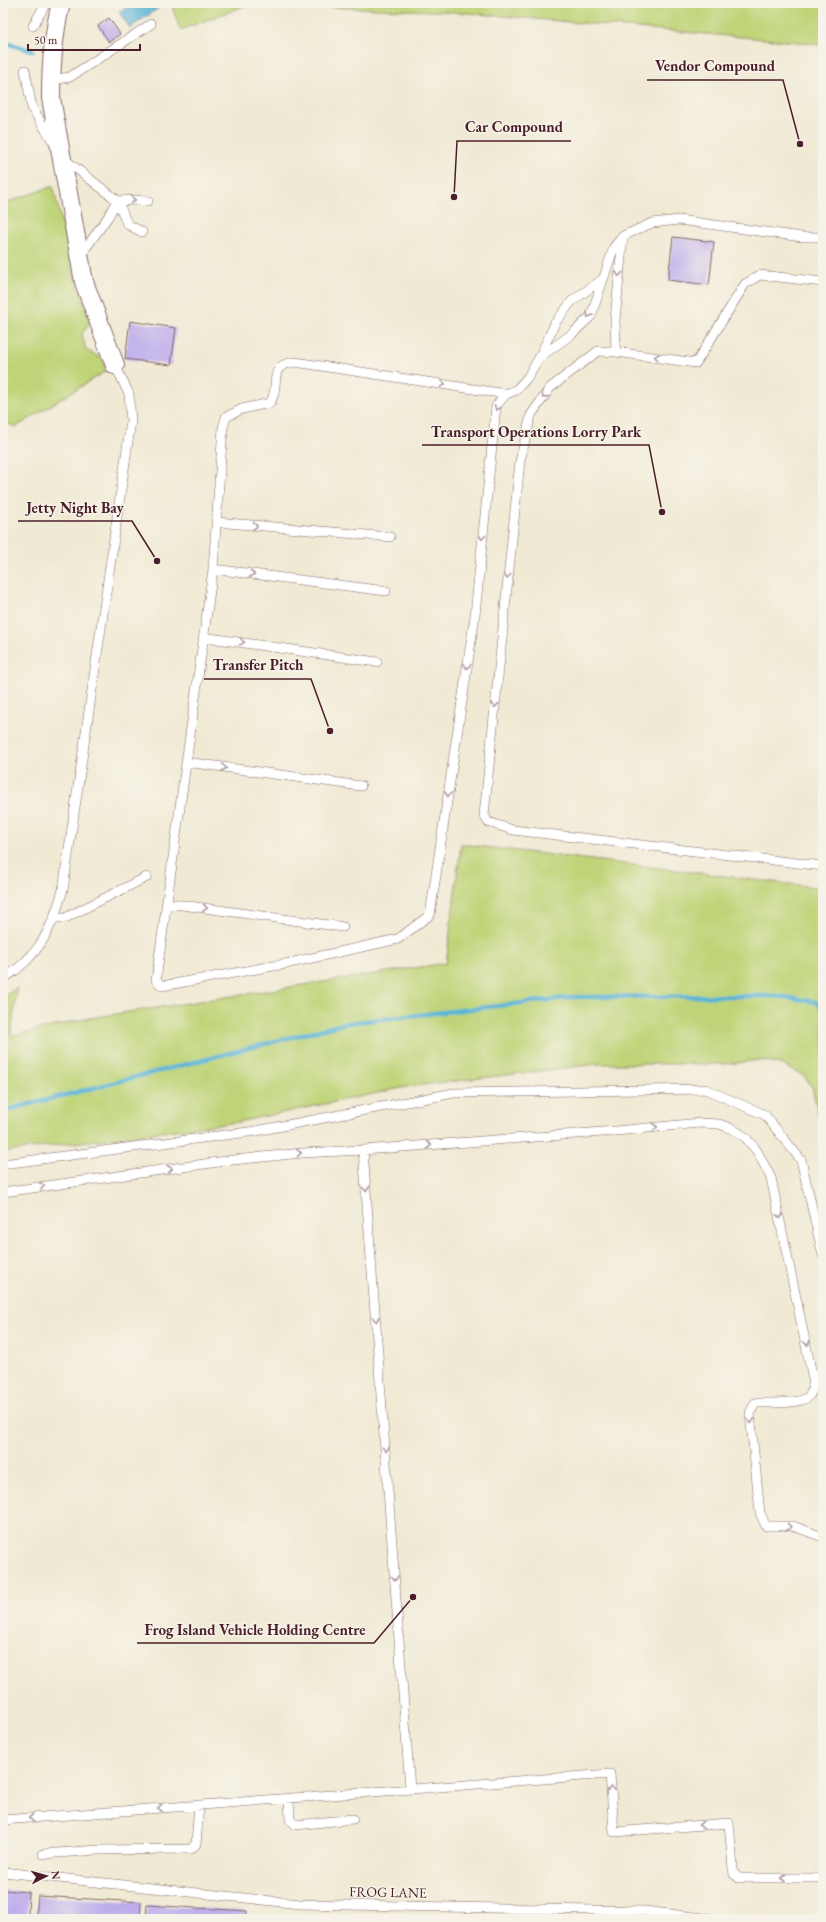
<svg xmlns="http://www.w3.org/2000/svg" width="826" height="1922" font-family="'EB Garamond',serif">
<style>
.green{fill:#bfd478;stroke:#847a52}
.water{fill:#5ab4d7;stroke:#526a81}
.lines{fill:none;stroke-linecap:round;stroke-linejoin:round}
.stream{stroke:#5ab4d7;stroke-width:4.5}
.building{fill:#bdadec}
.lane-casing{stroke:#846666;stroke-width:10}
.street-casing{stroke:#846666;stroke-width:20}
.lane{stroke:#fff;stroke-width:9}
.street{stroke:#fff;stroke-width:18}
.oneway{stroke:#ae9aa0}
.labels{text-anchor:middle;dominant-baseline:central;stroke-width:3;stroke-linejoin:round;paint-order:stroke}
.street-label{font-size:14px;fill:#4a1f2b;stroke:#f7f3e8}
.leader{fill:none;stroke:#4a1f2b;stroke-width:1.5}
.callout-dot{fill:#4a1f2b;stroke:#f7f3e8;stroke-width:1.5}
.callout-label{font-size:15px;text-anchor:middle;font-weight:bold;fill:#4a1f2b;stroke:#f7f3e8;stroke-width:3;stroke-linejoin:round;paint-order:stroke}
</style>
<rect width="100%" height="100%" fill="#f7f3e8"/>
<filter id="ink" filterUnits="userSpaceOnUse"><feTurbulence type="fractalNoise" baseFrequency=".025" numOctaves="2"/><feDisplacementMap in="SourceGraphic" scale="8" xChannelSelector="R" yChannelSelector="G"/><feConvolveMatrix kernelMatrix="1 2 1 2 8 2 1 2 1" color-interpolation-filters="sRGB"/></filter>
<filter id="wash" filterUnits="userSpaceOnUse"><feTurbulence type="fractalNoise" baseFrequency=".012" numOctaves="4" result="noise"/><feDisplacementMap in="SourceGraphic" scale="16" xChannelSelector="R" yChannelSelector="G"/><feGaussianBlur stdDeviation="0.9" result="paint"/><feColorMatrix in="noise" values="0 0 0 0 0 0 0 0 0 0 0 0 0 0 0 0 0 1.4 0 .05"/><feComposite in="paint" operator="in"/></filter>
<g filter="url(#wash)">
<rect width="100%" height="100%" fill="#f0ead4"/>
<!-- green -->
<path class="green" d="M171,3H823V46L809,43L455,12L250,4L180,30Z
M53,186L74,275L91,321L82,334L86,350L103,359L106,371L16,427L3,422V204Z
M461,844L823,888V1134L812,1087L803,1075L783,1065L761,1060L727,1064H598L406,1087L238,1122L3,1152V996L17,988L11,1036L90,1018L446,963Z"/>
<!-- water -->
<path class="water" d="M3,3H6V19H9L3,47Z
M134,3H166L130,28L119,12Z"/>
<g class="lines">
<!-- stream -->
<path class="stream" d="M3,42L33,51
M3,1111L347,1023L575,997L777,996L816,1002L823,1010"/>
</g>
<g id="blocks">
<!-- building -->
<path class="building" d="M109,18L120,34L109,42L98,26Z
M673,237L714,242L709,285L668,280Z
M130,321L176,328L171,365L125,359Z
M3,1890L29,1892L28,1919H3Z
M38,1896L141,1902L140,1919H36Z
M147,1905L247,1911L246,1919H146Z"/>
</g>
</g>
<g filter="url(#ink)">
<use href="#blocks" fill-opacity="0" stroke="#846666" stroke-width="1"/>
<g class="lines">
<!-- lane casing -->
<g class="lane-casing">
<path id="lane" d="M33,26L46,3
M25,70L32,108L56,146
M51,80L70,77L151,24
M63,158L118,201L127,224L142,232
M118,201L133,200L148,201
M80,256L108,217L117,200
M823,282L760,275L745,284L696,363L616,352L598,351L550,388L531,415L520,461L484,815L488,822L513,830L823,866
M616,352L615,320L623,236
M540,357L572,334L591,316L614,247L623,236L652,223L679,220L802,237H823
M506,394L295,362C265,365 282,386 270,403L242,409L226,417L223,428L213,569L156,980L162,986L285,964L398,939L430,915L475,615L496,406L506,394L516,390L527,378L539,358L555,323L572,301L603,279
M216,522L390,537
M213,569L386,591
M203,637L377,662
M186,762L361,786
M167,903L343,927
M55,918H65L147,877
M3,979C40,956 51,930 63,890L131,421L129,394L115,365
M363,1150L410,1789
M3,1164L256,1131L454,1093L705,1089L765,1115L801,1160L823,1255
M3,1192L233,1160L302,1153L363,1150L616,1131L700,1123L719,1124L733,1129L746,1138L757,1151L771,1178L813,1379C814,1386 813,1392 808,1397C801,1404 766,1403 755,1403L750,1413L760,1513L766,1526H793L823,1537
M289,1799L290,1820L296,1825L353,1819
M3,1820L610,1774L614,1832L729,1823L733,1868L734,1874L739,1878H823
M43,1854L99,1850L191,1849L196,1844L199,1805
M3,1872L300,1904L644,1911L712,1919"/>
</g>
<!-- street casing -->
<g class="street-casing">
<path id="street" d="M61,3C53,34 51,67 51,98L84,282L115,365"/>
</g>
<!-- lane -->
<use href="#lane" class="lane"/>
<!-- street -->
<use href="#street" class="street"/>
</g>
<!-- one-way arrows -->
<defs><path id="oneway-chevron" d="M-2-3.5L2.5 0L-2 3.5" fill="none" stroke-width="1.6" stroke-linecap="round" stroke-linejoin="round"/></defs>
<g class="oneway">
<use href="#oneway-chevron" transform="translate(133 200) rotate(-1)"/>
<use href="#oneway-chevron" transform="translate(619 274) rotate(96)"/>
<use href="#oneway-chevron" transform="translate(589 315) rotate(120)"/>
<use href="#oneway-chevron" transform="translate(657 357) rotate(-172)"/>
<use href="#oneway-chevron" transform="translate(443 384) rotate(9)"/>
<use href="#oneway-chevron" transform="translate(544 396) rotate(125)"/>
<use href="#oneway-chevron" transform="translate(497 408) rotate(113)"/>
<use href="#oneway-chevron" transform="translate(255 526) rotate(5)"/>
<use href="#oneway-chevron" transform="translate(482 537) rotate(95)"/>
<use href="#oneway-chevron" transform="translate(252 574) rotate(7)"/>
<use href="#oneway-chevron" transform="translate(507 576) rotate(97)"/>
<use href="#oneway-chevron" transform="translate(242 642) rotate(8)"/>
<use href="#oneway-chevron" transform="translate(467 666) rotate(98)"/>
<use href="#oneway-chevron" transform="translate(495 705) rotate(96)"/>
<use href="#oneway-chevron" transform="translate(224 768) rotate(7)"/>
<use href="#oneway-chevron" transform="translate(448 794) rotate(98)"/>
<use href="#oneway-chevron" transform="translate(205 908) rotate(8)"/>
<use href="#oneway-chevron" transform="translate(655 1127) rotate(-6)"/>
<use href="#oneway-chevron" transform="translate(429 1145) rotate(-4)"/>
<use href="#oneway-chevron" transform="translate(299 1153) rotate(-5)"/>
<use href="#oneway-chevron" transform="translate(170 1169) rotate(-8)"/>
<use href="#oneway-chevron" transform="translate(42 1186) rotate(-8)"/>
<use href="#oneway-chevron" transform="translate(366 1189) rotate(85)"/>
<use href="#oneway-chevron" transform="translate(780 1216) rotate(78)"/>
<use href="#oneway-chevron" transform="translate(376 1319) rotate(85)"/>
<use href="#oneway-chevron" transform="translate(807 1343) rotate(78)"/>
<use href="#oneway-chevron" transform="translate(751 1421) rotate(84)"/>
<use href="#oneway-chevron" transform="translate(386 1449) rotate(86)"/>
<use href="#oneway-chevron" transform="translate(789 1527) rotate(6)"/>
<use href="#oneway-chevron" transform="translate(395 1578) rotate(86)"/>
<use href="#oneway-chevron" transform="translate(611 1789) rotate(-94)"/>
<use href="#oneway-chevron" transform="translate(160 1808) rotate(176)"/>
<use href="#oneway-chevron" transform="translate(31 1818) rotate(176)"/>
<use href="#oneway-chevron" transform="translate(701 1825) rotate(176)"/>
<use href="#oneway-chevron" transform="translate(784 1878) rotate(-180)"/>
</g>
</g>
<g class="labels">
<!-- street labels -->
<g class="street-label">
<text transform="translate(388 1892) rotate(1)">FROG LANE</text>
</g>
</g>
<!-- callouts -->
<path class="leader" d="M800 144L783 80H647M454 197L457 141H571M662 512L649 445H422M157 561L132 521H18M330 731L311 679H204M413 1597L374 1643H137"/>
<g class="callout-dot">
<circle cx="800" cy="144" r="4"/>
<circle cx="454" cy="197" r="4"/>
<circle cx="662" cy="512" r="4"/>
<circle cx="157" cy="561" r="4"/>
<circle cx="330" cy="731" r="4"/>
<circle cx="413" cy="1597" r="4"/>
</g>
<g class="callout-label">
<text x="715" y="71">Vendor Compound</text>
<text x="514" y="132">Car Compound</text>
<text x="536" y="437">Transport Operations Lorry Park</text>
<text x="75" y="513">Jetty Night Bay</text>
<text x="258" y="670">Transfer Pitch</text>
<text x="255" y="1635">Frog Island Vehicle Holding Centre</text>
</g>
<!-- margin -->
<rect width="826" height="1922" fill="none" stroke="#f7f3e8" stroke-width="16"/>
<!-- north arrow -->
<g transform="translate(46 1876) rotate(84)" stroke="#f7f3e8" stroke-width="3" paint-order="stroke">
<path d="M0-3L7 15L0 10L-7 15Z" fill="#4a1f2b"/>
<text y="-6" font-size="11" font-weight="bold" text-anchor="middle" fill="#4a1f2b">N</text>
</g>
<!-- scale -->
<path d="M28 44v6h112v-6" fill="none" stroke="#4a1f2b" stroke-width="2"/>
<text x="34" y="44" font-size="12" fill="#4a1f2b" stroke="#f7f3e8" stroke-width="3" paint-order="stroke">50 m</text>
</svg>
